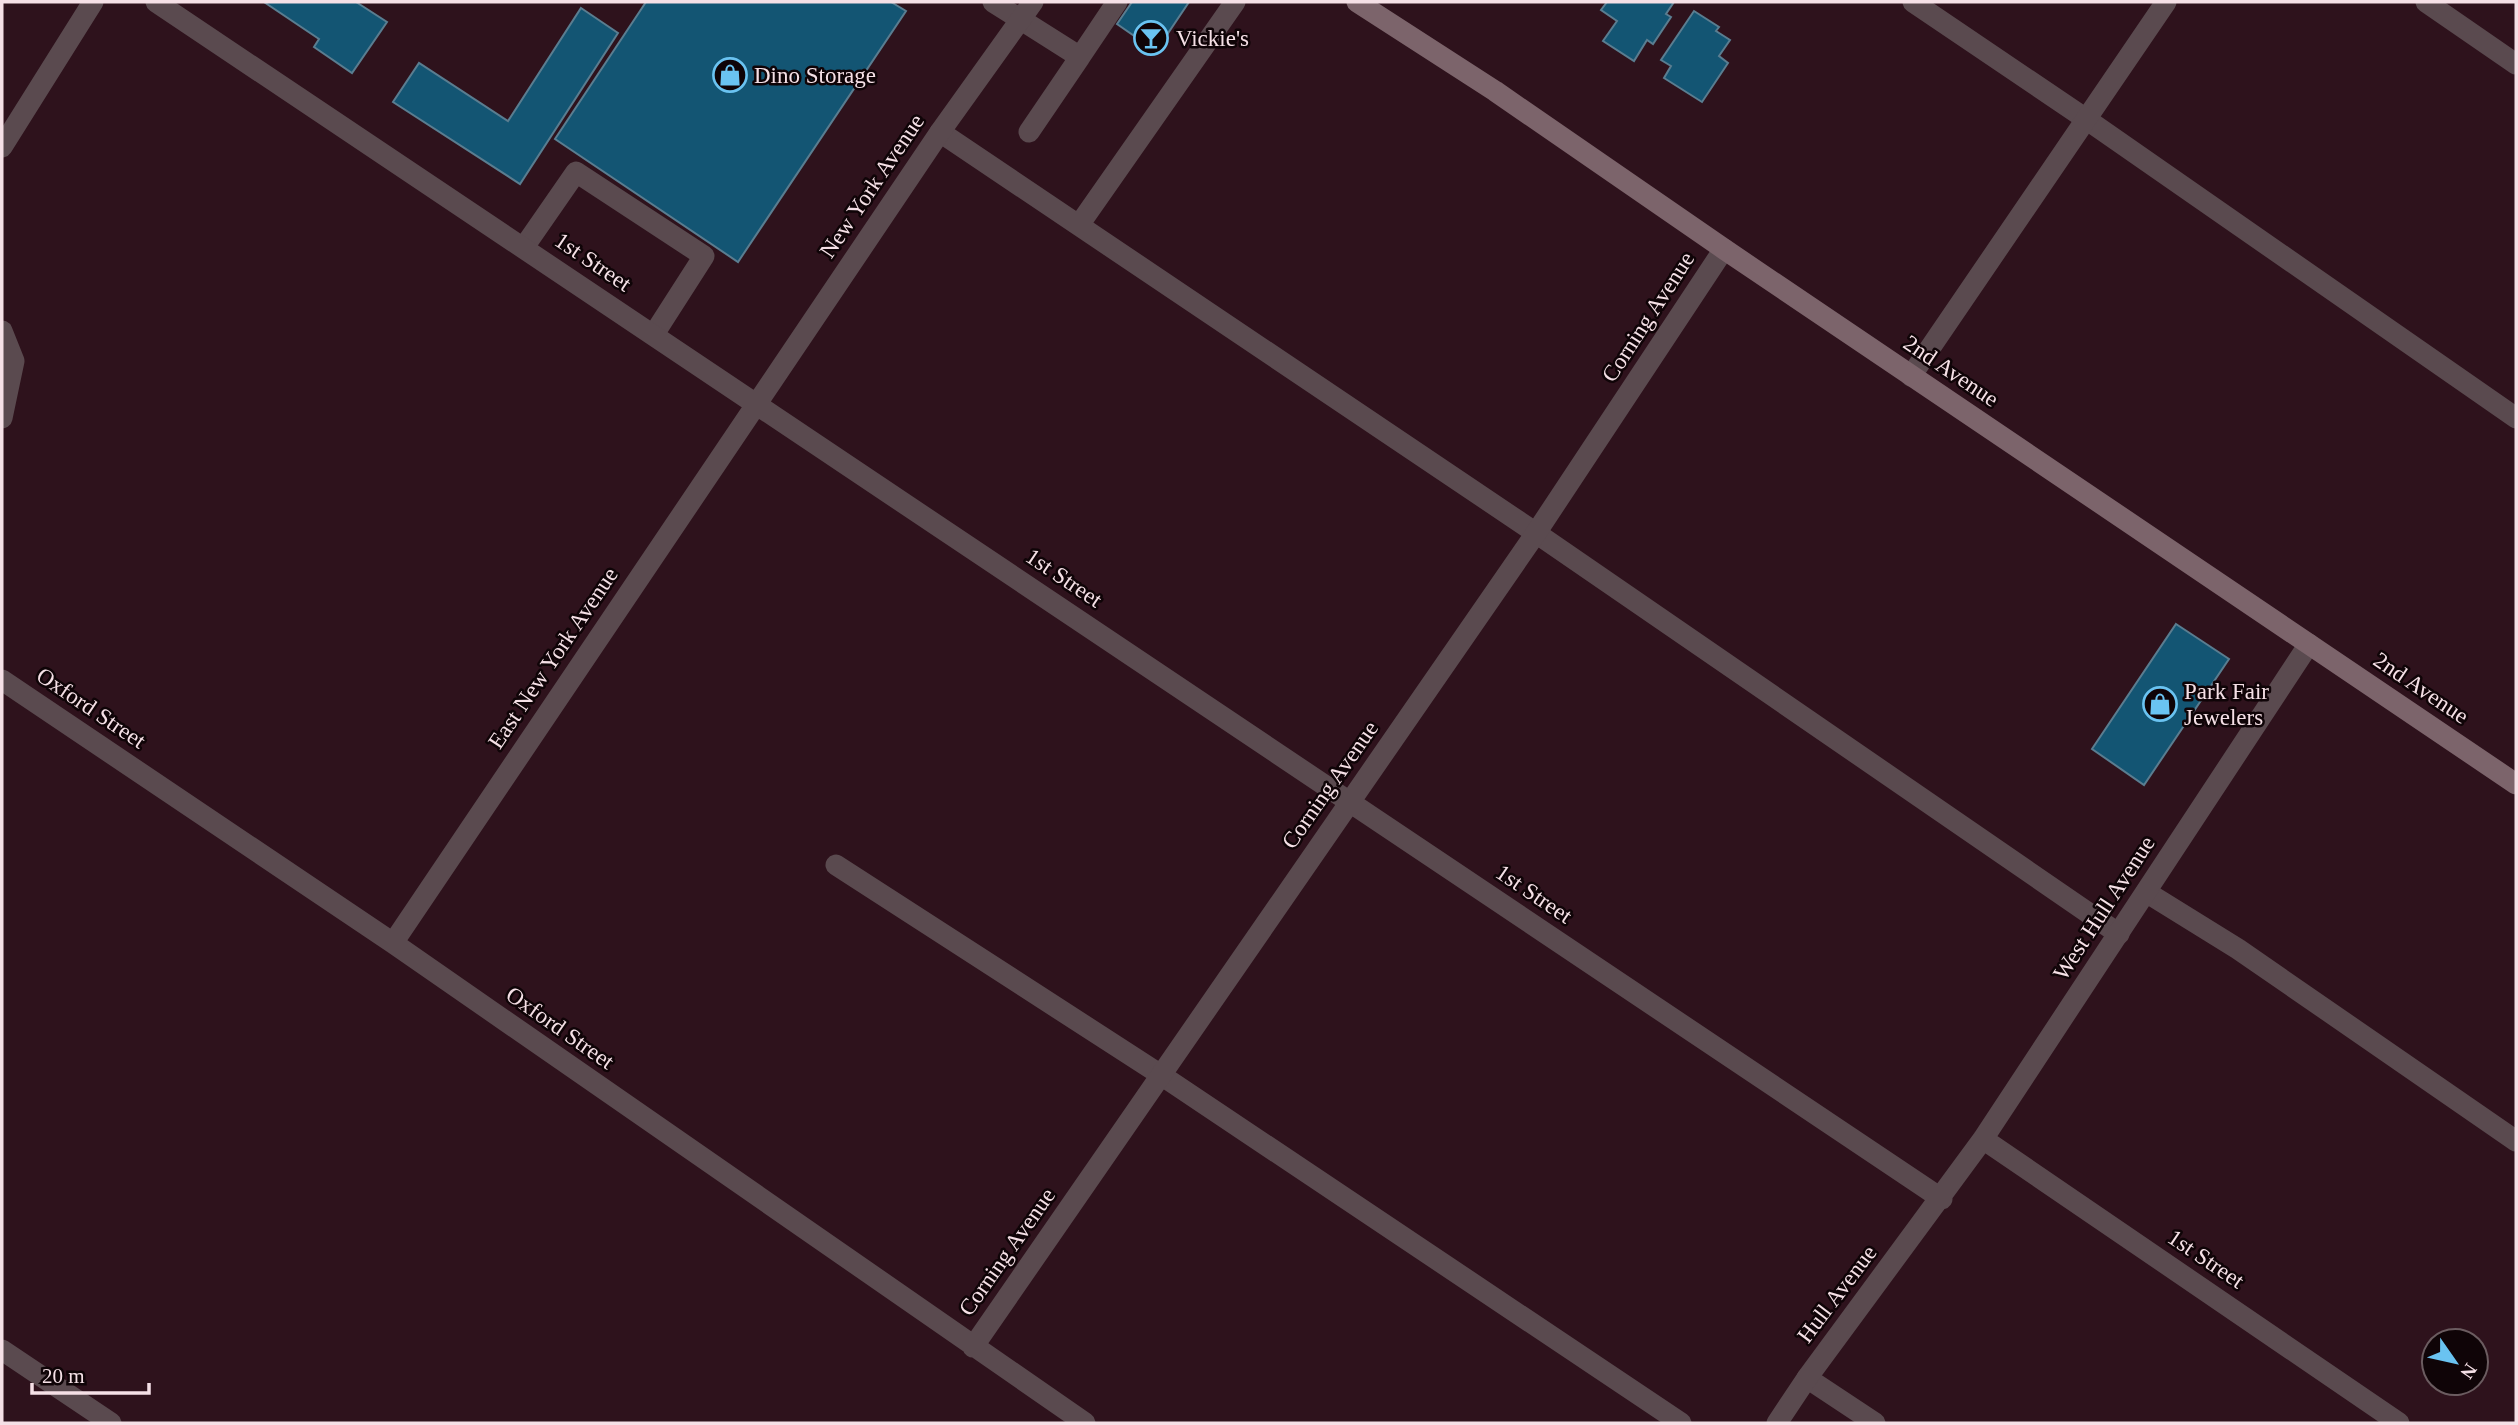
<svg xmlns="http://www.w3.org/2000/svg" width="2518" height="1425" font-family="Georgia,serif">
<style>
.building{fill:#135573;stroke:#5a7d90;stroke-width:2}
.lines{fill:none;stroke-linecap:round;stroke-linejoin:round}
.lane{stroke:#5a4a4f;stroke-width:21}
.street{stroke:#5a4a4f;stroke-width:21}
.secondary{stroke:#7c646b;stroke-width:21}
.labels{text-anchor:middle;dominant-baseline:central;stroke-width:5;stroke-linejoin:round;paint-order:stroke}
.poi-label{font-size:23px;fill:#f5e0e6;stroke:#0f0407;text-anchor:start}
.street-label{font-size:23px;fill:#f5e0e6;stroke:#0f0407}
</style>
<rect width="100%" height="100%" fill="#2e121c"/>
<!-- building -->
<path class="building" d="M264,2H356L387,22L352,73L314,47L319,39Z
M646,2H891L906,11L738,262L555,139Z
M1132,2H1189L1156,51L1117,24Z
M1607,2H1674L1666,14L1671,17L1653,44L1647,40L1634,61L1603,41L1617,21L1601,10Z
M581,8L618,33L520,184L393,102L419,63L508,121Z
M1694,11L1719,27L1716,31L1730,40L1719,56L1728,63L1702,102L1664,78L1671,66L1661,60Z
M2176,624L2229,659L2144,785L2092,749Z"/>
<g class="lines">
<!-- lane -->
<path class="lane" d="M993,2L1080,57L1029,132
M1913,2L2086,119L2516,418
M1080,57L1117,2
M940,132L1536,533L2119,934
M2,147L93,2
M1079,225L1235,2
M524,247L576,172L704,256L654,334
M2,331L14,361L2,418
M836,865L1161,1075L1681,1423
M2146,892L2238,949L2516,1141
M1807,1378L1875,1423"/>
<!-- street -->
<path class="street" d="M156,2L1942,1199
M2426,2L2516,64
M1911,376L2166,2
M2,680L393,943L1085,1423
M393,943L940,132L1033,2
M1983,1139L2399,1423
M973,1347L1536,533L1724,249
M2,1350L111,1423
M1777,1423L1807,1378L1983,1139L2309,644"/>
<!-- secondary -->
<path class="secondary" d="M1357,2L1495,91L1724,249L2516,784"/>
</g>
<!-- icons -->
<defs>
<g id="bar-ring" transform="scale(1.75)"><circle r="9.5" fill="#0f0407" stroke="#6ac3f1" stroke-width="1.5"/><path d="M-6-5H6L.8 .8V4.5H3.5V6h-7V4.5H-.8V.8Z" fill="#6ac3f1"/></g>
<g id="shop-ring" transform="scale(1.75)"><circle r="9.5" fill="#0f0407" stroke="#6ac3f1" stroke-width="1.5"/><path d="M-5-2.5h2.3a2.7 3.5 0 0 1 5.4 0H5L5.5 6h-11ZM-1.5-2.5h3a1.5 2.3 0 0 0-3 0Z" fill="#6ac3f1"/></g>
</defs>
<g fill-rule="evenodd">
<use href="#bar-ring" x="1151" y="38"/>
<use href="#shop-ring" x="730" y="75"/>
<use href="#shop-ring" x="2160" y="704"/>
</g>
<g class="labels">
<!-- poi labels -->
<g class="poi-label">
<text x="1176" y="38">Vickie's</text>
<text x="754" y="75">Dino Storage</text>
<text x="2184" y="691">Park Fair<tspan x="2184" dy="26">Jewelers</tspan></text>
</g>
<!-- street labels -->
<g class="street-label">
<text transform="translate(872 186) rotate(-56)">New York Avenue</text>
<text transform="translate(593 262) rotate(34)">1st Street</text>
<text transform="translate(1648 317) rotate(-57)">Corning Avenue</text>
<text transform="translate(1951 371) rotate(34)">2nd Avenue</text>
<text transform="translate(1064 578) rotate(34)">1st Street</text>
<text transform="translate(553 658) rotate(-56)">East New York Avenue</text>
<text transform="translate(2421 688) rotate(34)">2nd Avenue</text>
<text transform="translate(91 708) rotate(34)">Oxford Street</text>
<text transform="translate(1330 785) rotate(-55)">Corning Avenue</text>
<text transform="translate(1534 894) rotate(34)">1st Street</text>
<text transform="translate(2104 908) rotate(-57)">West Hull Avenue</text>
<text transform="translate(560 1028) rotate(35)">Oxford Street</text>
<text transform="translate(1007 1252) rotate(-55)">Corning Avenue</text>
<text transform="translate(2206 1259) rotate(34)">1st Street</text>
<text transform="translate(1837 1294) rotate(-53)">Hull Avenue</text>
</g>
</g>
<!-- border -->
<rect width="2518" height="1425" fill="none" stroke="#f5e0e6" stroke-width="7"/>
<!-- north arrow -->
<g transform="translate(2455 1362) rotate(124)"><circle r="33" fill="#0f0407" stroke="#6b5c60" stroke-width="2"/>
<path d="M0-5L12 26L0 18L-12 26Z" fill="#6ac3f1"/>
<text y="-10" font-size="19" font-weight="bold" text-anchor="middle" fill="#f5e0e6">N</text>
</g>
<!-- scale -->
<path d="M32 1383v10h117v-10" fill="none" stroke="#f5e0e6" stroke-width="3.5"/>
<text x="42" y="1383" font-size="21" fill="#f5e0e6" stroke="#0f0407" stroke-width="5" paint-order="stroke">20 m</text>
</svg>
